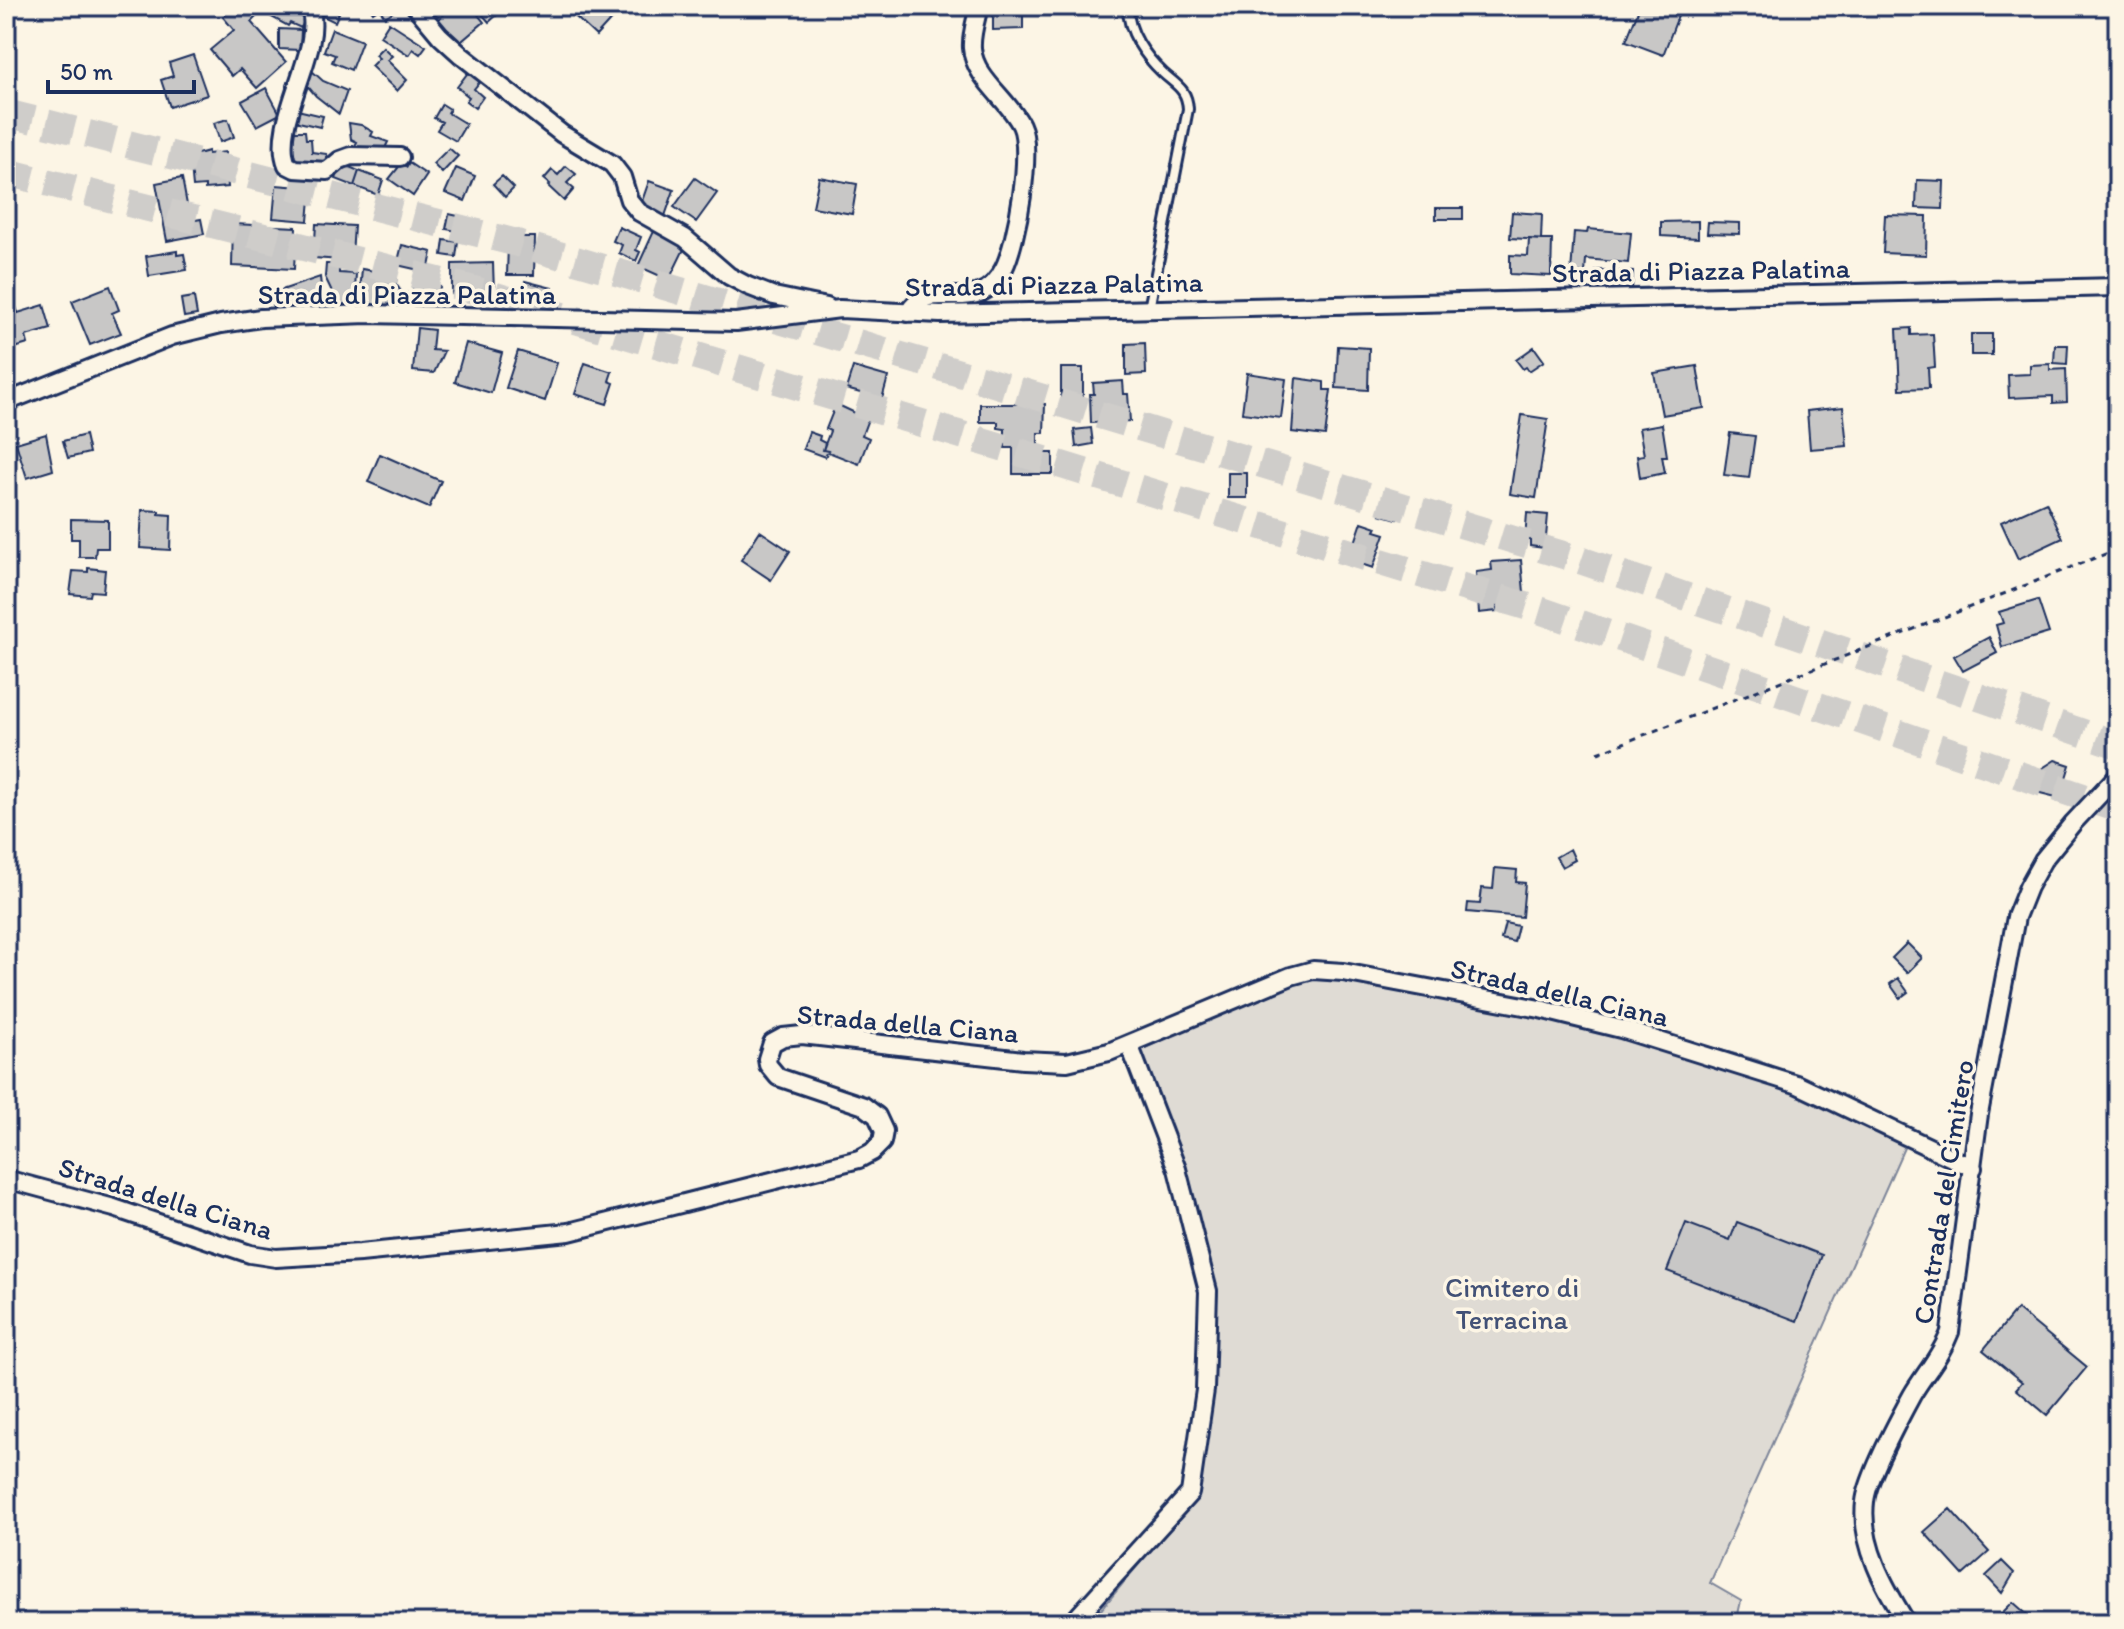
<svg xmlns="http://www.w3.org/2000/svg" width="2124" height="1629" font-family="Itim,sans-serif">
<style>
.green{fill:#dfdbd4;stroke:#7d8599;stroke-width:2}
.building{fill:#c8c7c6;stroke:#1b2f5e;stroke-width:2}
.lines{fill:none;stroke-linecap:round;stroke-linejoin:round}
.trunk-tunnel{stroke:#cfcdca;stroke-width:28;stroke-dasharray:28 14;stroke-linecap:butt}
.service-casing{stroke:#1b2f5e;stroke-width:14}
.minor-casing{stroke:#1b2f5e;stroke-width:22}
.path{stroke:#1b2f5e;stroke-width:3;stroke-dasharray:6 6;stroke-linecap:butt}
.service{stroke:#fcf5e5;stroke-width:8}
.minor{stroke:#fcf5e5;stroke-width:16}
.labels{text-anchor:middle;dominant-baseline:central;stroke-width:7;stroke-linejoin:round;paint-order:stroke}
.street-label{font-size:28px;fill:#1b2f5e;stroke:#fcf5e5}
.park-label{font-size:28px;fill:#425176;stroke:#fcf5e5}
</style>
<rect width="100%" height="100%" fill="#fcf5e5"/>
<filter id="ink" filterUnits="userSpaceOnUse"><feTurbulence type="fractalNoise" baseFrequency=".0125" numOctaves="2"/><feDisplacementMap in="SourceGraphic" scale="16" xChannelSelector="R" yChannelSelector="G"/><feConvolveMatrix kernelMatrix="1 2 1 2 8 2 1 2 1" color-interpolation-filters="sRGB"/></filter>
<g filter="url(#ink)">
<!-- green -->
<path class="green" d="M1312,971L1587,1013L1757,1060L1859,1104L1911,1132L1710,1583L1741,1601L1736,1623H1090L1197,1494L1218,1291L1141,1050Z"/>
<!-- building -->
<path class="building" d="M236,6H250L258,15L251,22L286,62L257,88L240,69L232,76L210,50L234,30L223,17Z
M258,6H302L308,11L301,28L290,23L288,26L266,14Z
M317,6H342L335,22L319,14Z
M369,6H397L399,8L385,17L379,8L373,12Z
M454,6H471L484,22L456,46L435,22Z
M475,6H506V7L489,22Z
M564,6H607L616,14L596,36Z
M1640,6H1652L1678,16L1663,55L1626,41Z
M993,14H1023V29L993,30Z
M389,22L426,46L420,54L413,49L409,55L380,36Z
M279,29L301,30L300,50L279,49Z
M332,29L362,41L351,70L332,62L335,55L324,51Z
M383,47L392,56L387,60L407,80L397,91L371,66L379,58L375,55Z
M193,55L207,95L170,107L161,80L173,76L169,63Z
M311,70L323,81L347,91L339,114L316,96L305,83Z
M470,70L482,79L474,89L483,97L475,108L466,101L469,97L457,87Z
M266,88L280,114L257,126L242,101Z
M442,104L450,109L448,113L466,124L456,141L437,130L442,122L434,118Z
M293,109L323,116L320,127L290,120Z
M228,119L234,137L220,142L214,123Z
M349,123L361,125L373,132L371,136L388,142L382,154L352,151L357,142L351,139Z
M288,131H305L306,139H311L312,152L327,154L325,169L291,166Z
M449,148L458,156L442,173L433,164Z
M208,151V154L225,152L228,187L205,189V186L193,187L190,156Z
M402,163L407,167L409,163L427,175L413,196L389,179Z
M342,164L359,171L354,186L336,179Z
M566,166L576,174L567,183L574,189L564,201L548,186L550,184L544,179L552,170L558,175Z
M456,168L475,176L465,201L445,193Z
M359,171L383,180L378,195L354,186Z
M502,176L514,188L505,197L493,184Z
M819,177L857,184L852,214L813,207Z
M182,178L190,221L201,219L204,234L167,241L156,183Z
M695,178L717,193L696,222L674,207Z
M1917,180L1944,181L1943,209L1916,208Z
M649,181L674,190L665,216L640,207Z
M276,185L311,188L308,221L273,218Z
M1436,208H1463V219H1436Z
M1512,212L1542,214L1541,240L1510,238Z
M449,214L481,221L478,235L446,229Z
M1885,215L1927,216L1926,255L1883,253Z
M1698,221V238L1661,236V222Z
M1708,222L1740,223V234L1707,233Z
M233,224L296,227L294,269L232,266Z
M316,224L354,226L352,255L341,260L314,258Z
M619,227L641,237L636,250L640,252L636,261L619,253L622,245L613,241Z
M655,229L687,243L669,280L638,266Z
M1588,229L1631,233L1628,263L1586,259L1585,274L1571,273L1574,232L1587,233Z
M513,237H535L534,275H507L508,244H513Z
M1529,239L1552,240L1551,276L1510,274V255L1528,256Z
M444,240L458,242L456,257L442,255Z
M402,245L432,252L428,272L397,265Z
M177,251V255L184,254L187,270L149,276L146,256Z
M377,260L392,264L391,274H397L396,284L403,294L407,293L411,309H368L360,293L362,269L374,271Z
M493,263L494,293L452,294V264Z
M326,264H339V273L356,274L354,305L338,304L325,277Z
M1596,270L1633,272L1632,290L1596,288Z
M320,277L323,306L274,312L270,294Z
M525,281L552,288L547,304L521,297Z
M414,284L440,287L438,301L428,299L427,306L411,305Z
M110,286L119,310L112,313L121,333L90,345L72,301Z
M194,297L197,315L184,317L181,299Z
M44,305L51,329L26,336L28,344L11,349L6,332V310L16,307L18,313Z
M417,328L434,330L432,350L444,351L434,373L413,371Z
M1911,328V335L1933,334L1935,367L1928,368L1929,388L1900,389L1897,329Z
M1971,334H1992V355H1971Z
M466,343L502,353L491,393L455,382Z
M1145,343L1146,374L1126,375V344Z
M2055,345H2068L2067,364L2054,363Z
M1338,346L1369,348L1368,390L1336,388Z
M1534,347L1544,361L1529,371L1526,367L1523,369L1516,360Z
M518,351L557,363L545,401L506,388Z
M585,363L612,372L609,381L614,383L607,404L575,394Z
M2050,364V370L2066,369L2067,402L2053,403V396L2009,398L2008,375L2030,374V365Z
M1697,366L1704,408L1662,415L1654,373Z
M853,367L888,377L882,399L846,389Z
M1061,368H1083V403H1061Z
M1247,373L1286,379L1281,418L1242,413Z
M1296,378L1324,382V390H1331L1325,436L1292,432Z
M1123,381L1124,394H1128L1130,421L1091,423L1090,394H1094L1093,383Z
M836,404L868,419L862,435L869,438L859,464L823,450L830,431L826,429Z
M980,404H1045L1044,433H1038V453H1053V474H1013V448H1005V429L998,428V422H980Z
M1843,407L1847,446L1810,449L1807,411Z
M1522,415L1548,419L1536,498L1510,494Z
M1662,424L1667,456H1662L1665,473L1640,478L1637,456L1644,455L1639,428Z
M1091,428L1093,444L1076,447L1074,430Z
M809,432L820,436L819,440L825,443L823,450L828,451L825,457L803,449Z
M1730,433L1755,436L1749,478L1724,475Z
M46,434L53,470L27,478L16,443Z
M85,435L89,453L68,458L63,441Z
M380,454L441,481L429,508L368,482Z
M1228,473H1247V498H1228Z
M1386,494L1403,498L1397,519L1380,514Z
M2046,502L2063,538L2018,559L2001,522Z
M142,510L159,511V514L171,515L170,550L140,548Z
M1527,513L1548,515L1545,548L1530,546V540H1525Z
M71,519L108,520V548H96L95,557H79V539H71Z
M1362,522L1377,527L1375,531L1385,534L1373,568L1349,560Z
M760,531L790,551L771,580L741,560Z
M1521,560L1525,603L1497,606V611L1479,613L1476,572L1492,570L1491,562Z
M88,568L105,570L103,592L91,591L90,596L70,594L73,571L88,572Z
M2038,600L2049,633L2002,647L1996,625L2003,623L1999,612Z
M1989,637L1997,653L1963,671L1954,656Z
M2055,760L2070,765L2065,781L2084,786L2081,798L2076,802L2028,790L2032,775Z
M1570,849L1575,860L1562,867L1556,857Z
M1495,868L1517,870L1516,882L1525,883L1522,917L1467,912L1468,903L1480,904L1482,888L1493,889Z
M1505,923L1518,926L1514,942L1501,939Z
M1907,943L1922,958L1907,973L1892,958Z
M1898,978L1908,992L1900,998L1890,984Z
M1737,1222L1822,1255L1797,1321L1667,1271L1686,1223L1730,1240Z
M2017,1309L2087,1367L2047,1415L2016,1389L2022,1382L1983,1350Z
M1950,1509L1989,1552L1963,1575L1924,1532Z
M2002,1561L2014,1573L2002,1593L1986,1576Z
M2013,1602L2030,1617L2025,1623H2011L2001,1614Z"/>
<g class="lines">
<!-- trunk-tunnel -->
<path class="trunk-tunnel" d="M6,113L521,244L990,382L1580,560L2118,745
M6,172L482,292L1012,450L1542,611L2118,809"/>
<!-- service casing -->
<g class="service-casing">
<path id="service" d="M1128,6C1127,31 1145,56 1163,73C1176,85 1187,89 1188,109L1149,309"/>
</g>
<!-- minor casing -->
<g class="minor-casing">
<path id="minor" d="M309,6C327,46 269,121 287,165L295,169L327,171L340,160L351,156L400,157
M415,6L440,36L461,55L562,134L612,164L622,177L629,200L639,212L685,238L729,276L748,286L774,296L827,307
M908,313C929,274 978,322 1004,268C1017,242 1033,150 1021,125C1008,99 974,78 972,48C971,34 976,20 979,6
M6,402L172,336L221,324L261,318L368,314L736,322L840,309L940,314L2118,287
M6,1179L114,1208L250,1254L276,1258L360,1253L569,1232L859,1159L872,1152L882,1142L884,1131L877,1116L864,1106L778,1077L768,1065L767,1059L772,1043L783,1037L802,1035L1023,1060L1067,1062L1109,1052L1291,976L1313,970L1343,972L1540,1009L1621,1029L1796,1084L1973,1168
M1072,1623L1190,1493L1205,1390L1208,1291L1177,1169L1129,1044
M1907,1623C1885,1588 1860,1545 1865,1502C1867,1479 1900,1417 1912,1395C1925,1373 1941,1356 1950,1332L1979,1114L2016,917L2028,887L2043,860L2073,823L2118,775"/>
</g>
<!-- path -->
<path class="path" d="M1598,753L2118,549"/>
<!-- service -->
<use href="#service" class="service"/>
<!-- minor -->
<use href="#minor" class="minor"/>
</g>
</g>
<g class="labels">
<!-- street labels -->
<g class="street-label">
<text transform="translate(1701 270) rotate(-1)">Strada di Piazza Palatina</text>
<text transform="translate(1054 284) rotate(-1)">Strada di Piazza Palatina</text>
<text x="407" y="294">Strada di Piazza Palatina</text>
<text transform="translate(1560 992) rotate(13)">Strada della Ciana</text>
<text transform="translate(908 1023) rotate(5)">Strada della Ciana</text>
<text transform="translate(1943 1192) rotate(-81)">Contrada del Cimitero</text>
<text transform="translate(166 1198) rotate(17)">Strada della Ciana</text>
</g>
<!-- park labels -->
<g class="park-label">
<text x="1512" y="1287">Cimitero di<tspan x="1512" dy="32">Terracina</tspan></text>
</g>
</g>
<!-- margin -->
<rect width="2124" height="1629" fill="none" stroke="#fcf5e5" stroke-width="32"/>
<rect x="16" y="16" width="2092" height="1597" fill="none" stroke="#1b2f5e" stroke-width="3" filter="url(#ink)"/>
<!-- scale -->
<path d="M48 80v12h146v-12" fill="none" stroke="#1b2f5e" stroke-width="4"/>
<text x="60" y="80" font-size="24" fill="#1b2f5e" stroke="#fcf5e5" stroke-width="6" paint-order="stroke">50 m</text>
</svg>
